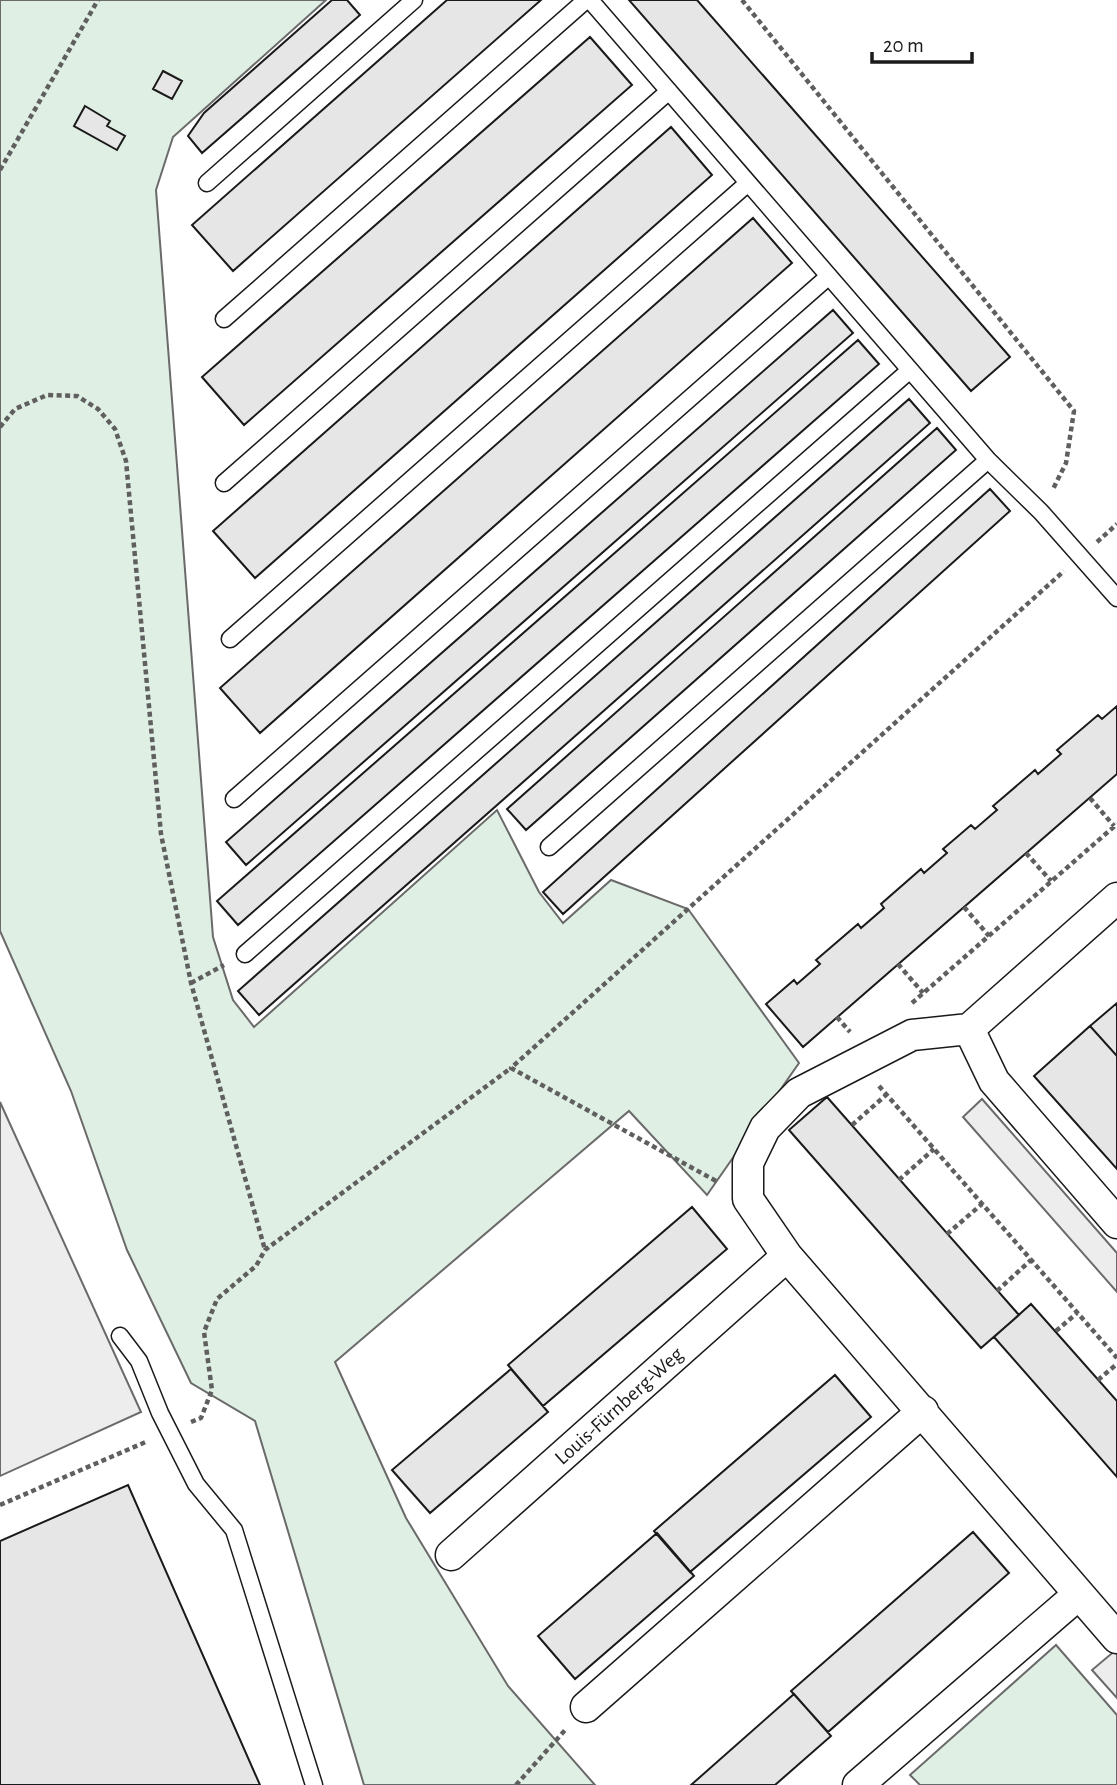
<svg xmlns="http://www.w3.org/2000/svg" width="1117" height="1785" font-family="'Alegreya Sans',sans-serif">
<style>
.green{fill:#e0efe3;stroke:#6a6a6a;stroke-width:2}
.parking{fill:#ededed;stroke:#6a6a6a;stroke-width:2}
.building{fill:#e6e6e6;stroke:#1a1a1a;stroke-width:2}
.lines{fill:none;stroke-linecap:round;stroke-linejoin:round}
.lane-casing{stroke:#1a1a1a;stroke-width:19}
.street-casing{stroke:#1a1a1a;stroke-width:33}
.path{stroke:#5f5f5f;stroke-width:4.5;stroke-dasharray:5 3.5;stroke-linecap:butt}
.lane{stroke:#fff;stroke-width:16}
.street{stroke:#fff;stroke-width:30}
.labels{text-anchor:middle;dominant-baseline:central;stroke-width:5;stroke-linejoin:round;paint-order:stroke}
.street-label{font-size:21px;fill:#1a1a1a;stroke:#fff}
</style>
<rect width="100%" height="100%" fill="#fff"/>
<!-- green -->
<path class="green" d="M0,0H326L173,137L156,190L213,937L233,1000L254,1027L497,810L539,892L563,923L611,880L688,909L799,1063L707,1195L629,1111L335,1362L406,1518L508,1686L595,1785H364L255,1421L191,1383L127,1250L71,1091L0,931Z
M1056,1645L1117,1715V1785H920L910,1775Z"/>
<!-- parking -->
<path class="parking" d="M982,1099L1117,1253V1292L963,1117Z
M0,1102L141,1412L0,1476Z
M1117,1649V1698L1092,1670Z"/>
<!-- building -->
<path class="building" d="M332,0H347L360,15L202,153L188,136L204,113Z
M447,0H541L233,271L192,225Z
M629,0H697L1010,357L971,391Z
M590,37L632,85L244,425L202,377Z
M163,71L182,81L172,99L153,89Z
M85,106L110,121L107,126L125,136L117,150L74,126Z
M671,127L712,175L255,578L213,531Z
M753,218L792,263L260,733L220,688Z
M833,310L853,333L246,865L226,842Z
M858,340L879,364L238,925L217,901Z
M909,399L930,423L259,1015L238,991Z
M937,428L956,450L526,830L507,809Z
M990,489L1010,511L563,914L543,892Z
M1117,706V774L803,1047L766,1004L794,980L797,984L820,964L816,960L858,924L861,928L884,908L881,904L921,869L924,873L947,853L943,849L971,825L975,829L997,810L993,806L1035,770L1038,774L1061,754L1057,750L1098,715L1102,719Z
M1117,1003V1056L1090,1026Z
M1090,1026L1117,1056V1169L1034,1076Z
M827,1097L1019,1315L981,1348L789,1130Z
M692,1207L727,1249L543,1406L508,1365Z
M1031,1304L1117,1401V1477L994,1337Z
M511,1369L548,1412L430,1513L392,1470Z
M835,1375L871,1417L690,1572L654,1531Z
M128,1485L260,1785H0V1541Z
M973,1532L1009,1573L828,1732L791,1691Z
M657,1533L694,1576L575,1679L538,1636Z
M794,1694L831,1736L775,1785H691Z"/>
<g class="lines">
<!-- lane casing -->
<g class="lane-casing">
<path id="lane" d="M590,0L988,460L1041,512L1117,598
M207,183L414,0
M224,319L586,0
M224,483L669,91
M230,639L748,183
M234,799L829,276
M549,847L988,460
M245,954L910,370
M120,1336L139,1361L160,1413L196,1484L234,1530L314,1785"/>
</g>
<!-- street casing -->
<g class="street-casing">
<path id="street" d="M1117,898L969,1029L912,1035L799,1093L765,1128L748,1163V1199L787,1256L1117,1638
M969,1029L994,1081L1117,1223
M451,1555L787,1256
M586,1707L923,1411
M858,1785L1079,1594"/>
</g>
<!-- path -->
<path class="path" d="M742,0L1074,411L1066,463L1053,489
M0,170L98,0
M0,427L15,409L47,395L77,396L98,409L115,429L126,461L161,834L191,983L265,1250
M1097,542L1117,524
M1090,798L1114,826
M1026,853L1051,881
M964,907L989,936
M898,964L923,993
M191,983L224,965
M912,1003L1117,824
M837,1017L850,1032
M879,1086L1117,1358
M852,1125L886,1095
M899,1180L934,1149
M716,1181L511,1068L1064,571
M947,1234L982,1204
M997,1291L1031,1260
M1056,1331L1077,1313
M1098,1380L1117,1364
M191,1422L201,1418L212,1390L204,1332L217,1299L256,1266L265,1250L511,1068
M0,1505L148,1441
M516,1785L567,1728"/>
<!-- lane -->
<use href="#lane" class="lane"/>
<!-- street -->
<use href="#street" class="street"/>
</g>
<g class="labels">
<!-- street labels -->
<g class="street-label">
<text transform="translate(619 1406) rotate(-42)">Louis-Fürnberg-Weg</text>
</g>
</g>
<!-- scale -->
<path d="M872 52v10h100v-10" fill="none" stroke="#1a1a1a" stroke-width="3.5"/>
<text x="883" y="52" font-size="21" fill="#1a1a1a" stroke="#ffffff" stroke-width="5" paint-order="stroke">20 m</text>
</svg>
